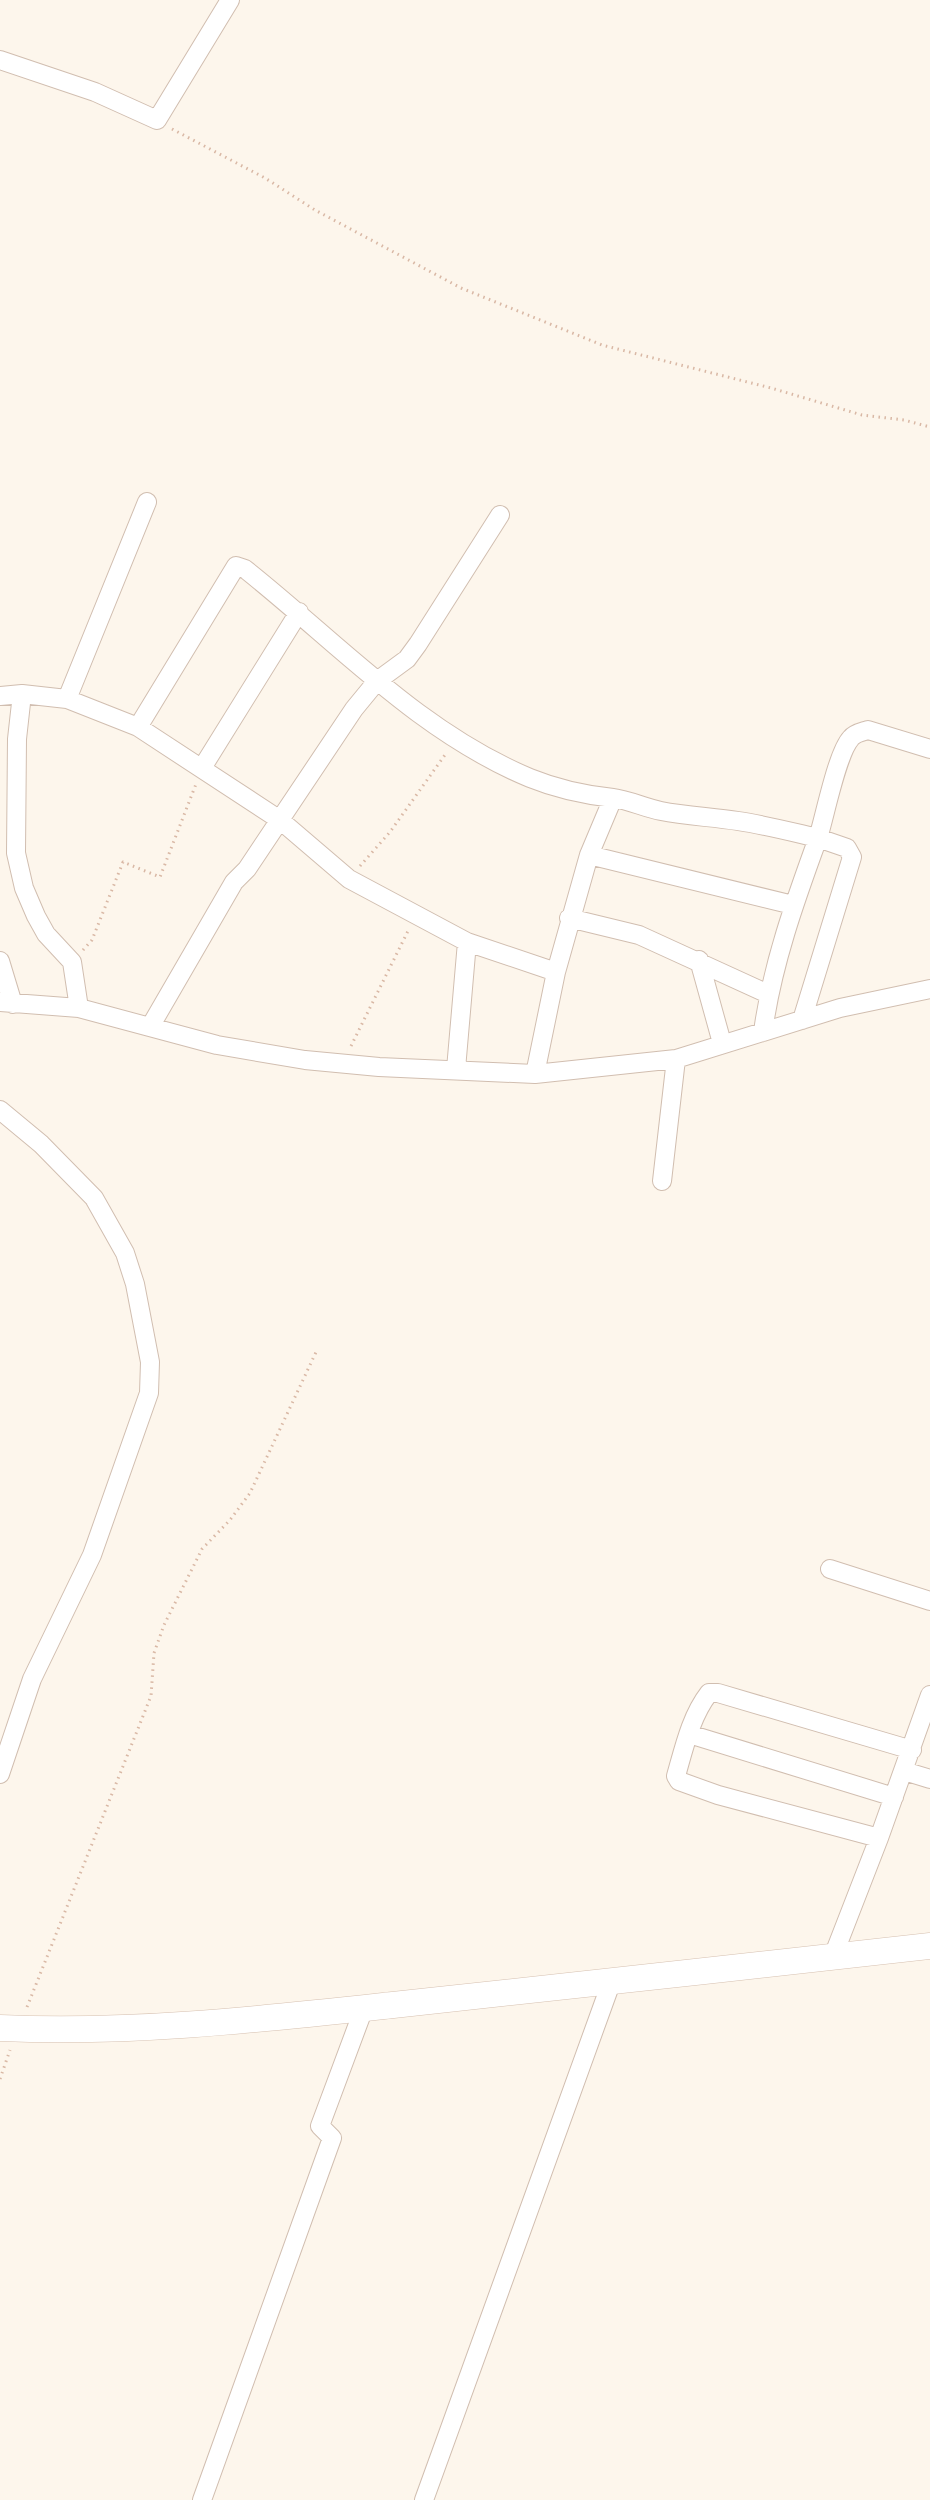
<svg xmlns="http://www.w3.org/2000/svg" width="930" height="2500" font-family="Overpass,sans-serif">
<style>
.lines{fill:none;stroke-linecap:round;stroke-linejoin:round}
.minor-casing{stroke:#d1beb0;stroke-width:20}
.secondary-casing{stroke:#d6c0b0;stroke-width:27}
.path{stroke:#d9b8a5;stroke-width:3;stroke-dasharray:1.5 4.5;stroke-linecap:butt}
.minor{stroke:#fff;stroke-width:18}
.secondary{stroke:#fff;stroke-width:26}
</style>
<rect width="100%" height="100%" fill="#fdf6ec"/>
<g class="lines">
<!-- minor casing -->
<g class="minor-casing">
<path id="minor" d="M0,60L95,92L157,120L230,0
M22,694L17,739L16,853L24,888L36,916L46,934L72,962L79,1008
M0,696L22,694L67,699L138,727L280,820L349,879L467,942L556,972L535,1074
M67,699L147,502
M138,727L236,566L245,569C336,641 419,732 530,778C557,789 585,795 613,798C629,800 645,808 661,811C686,816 713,817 738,821C765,825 792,832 818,838C825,816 837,753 851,738C855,733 862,732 868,730L930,749
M202,768L299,612
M589,855L793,905
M569,918L639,935L768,994
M699,960L722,1043
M0,961L13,1004
M556,972L589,855L613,798
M0,1002L79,1008L217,1045L305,1060L379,1067L535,1074L676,1059L840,1008L930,989
M150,1027L234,882L247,869L354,709L377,681L407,659L418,644L500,515
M763,1032C772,965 795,901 818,838L847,848L852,857L802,1020
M456,1069L467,942
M0,1110L41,1144L94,1198L125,1253L135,1284L150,1362L149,1393L92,1555L32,1679L0,1774
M662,1181L676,1059
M830,1569L930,1601
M689,1734L894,1797
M904,1771L930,1779
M879,1838L718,1795L679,1781L676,1776C684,1748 691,1716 709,1693H718L912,1750
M832,1959L879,1838L930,1695
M202,2500L332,2138L320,2126L364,2008
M424,2500L611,1983"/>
</g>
<!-- secondary casing -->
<g class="secondary-casing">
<path id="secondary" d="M0,2028C131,2034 263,2019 393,2005C572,1987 751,1965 930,1946"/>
</g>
<!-- path -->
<path class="path" d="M172,129L265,178L315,210L461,288L602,345L771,388L862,415L904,420L930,427
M360,866L390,832L447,752
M83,950L92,940L123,862L160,877L196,784
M351,1046L408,931
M27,2007L151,1696L154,1653L164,1625L202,1549L230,1520L250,1493L317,1350
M0,2079L10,2050"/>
<!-- minor -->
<use href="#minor" class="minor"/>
<!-- secondary -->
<use href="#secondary" class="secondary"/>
</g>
</svg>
